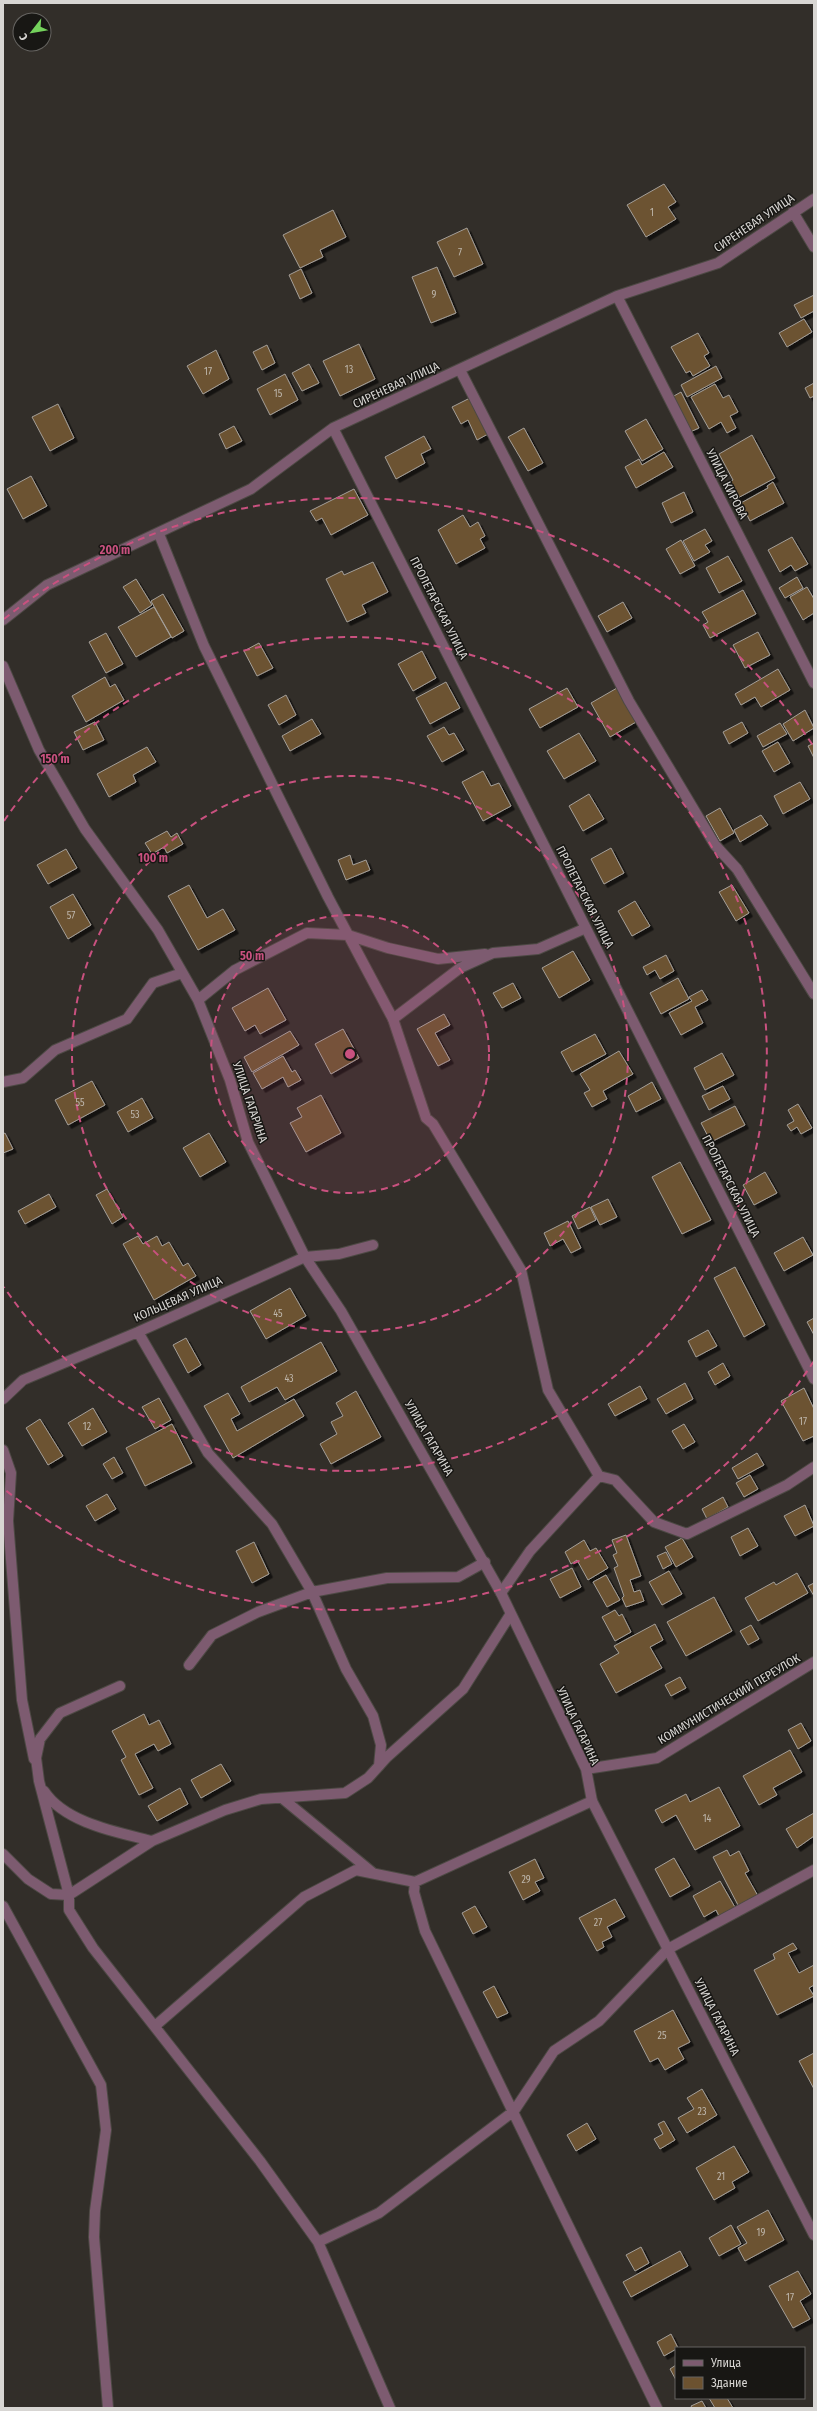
<svg xmlns="http://www.w3.org/2000/svg" width="817" height="2411" font-family="'Fira Sans Condensed',sans-serif">
<style>
.building{fill:#6c5230;stroke:#a49f99;filter:url(#shadow)}
.lines{fill:none;stroke-linecap:round;stroke-linejoin:round}
.lane-casing{stroke:#4d4944;stroke-width:12}
.street-casing{stroke:#4d4944;stroke-width:12}
.lane{stroke:#7d5b70;stroke-width:10}
.street{stroke:#7d5b70;stroke-width:10}
.ring{fill:none;stroke:#c9517f;stroke-width:2;stroke-dasharray:7 5}
.labels{text-anchor:middle;dominant-baseline:central;stroke-width:3;stroke-linejoin:round;paint-order:stroke}
.number-label{font-size:10px;fill:#bdb5aa}
.street-label{font-size:12px;fill:#d8d6d3;stroke:#181714}
.centre{fill:#c9517f;stroke:#181714;stroke-width:2}
.ring-label{font-size:12px;text-anchor:middle;font-weight:bold;fill:#c9517f;stroke:#181714;stroke-width:3;stroke-linejoin:round;paint-order:stroke}
</style>
<defs>
<filter id="shadow"><feDropShadow dx="3.5" dy="3.5" stdDeviation="0" flood-color="#0009"/></filter>
</defs>
<rect width="100%" height="100%" fill="#322e29"/>
<!-- building -->
<path class="building" d="M664,184L676,202L668,207L676,219L646,237L627,205Z
M333,210L346,237L320,250L323,257L300,268L283,235Z
M467,228L483,264L454,277L437,242Z
M437,267L456,313L431,323L412,277Z
M301,269L312,293L300,299L289,275Z
M814,295V311L801,318L794,305Z
M804,319L812,332L787,347L779,333Z
M698,333L709,353L704,356L710,366L693,376L690,371L686,373L671,347Z
M359,344L375,379L340,396L323,361Z
M267,345L275,363L262,370L253,352Z
M216,350L229,379L203,394L187,366Z
M309,364L319,383L302,391L292,373Z
M716,366L722,378L687,397L681,385Z
M285,374L298,400L270,415L257,389Z
M814,383V396L810,398L805,388Z
M715,384L723,398L729,395L738,412L730,416L736,428L727,433L721,422L709,429L691,397Z
M681,392L699,428L690,432L672,397Z
M470,398L488,434L477,440L468,420L461,424L452,407Z
M58,404L74,438L50,451L32,417Z
M646,419L663,449L642,461L625,431Z
M234,426L242,441L226,449L219,434Z
M524,428L543,463L528,471L508,437Z
M752,435L775,478L734,500L726,484L733,480L719,454Z
M424,436L431,449L421,454L425,463L396,479L385,457Z
M664,452L673,467L636,488L625,467L639,459L642,465Z
M31,476L47,506L23,519L7,489Z
M773,482L784,503L750,521L741,503L768,488L767,486Z
M354,489L368,515L331,535L322,518L316,521L310,511Z
M684,492L693,512L671,523L662,503Z
M463,515L470,527L478,522L485,536L480,539L485,548L456,564L438,530Z
M705,529L712,541L705,545L710,552L694,561L683,541Z
M792,537L808,564L795,571L791,565L780,572L768,550Z
M681,540L695,566L680,574L666,549Z
M728,556L742,581L719,593L706,568Z
M373,562L388,592L362,605L366,613L347,622L326,579L342,571L344,575Z
M797,577L803,588L785,598L779,588Z
M136,579L152,605L140,613L123,587Z
M807,587L814,599V613L803,620L790,597Z
M743,590L756,614L710,638L703,625L708,622L702,612Z
M163,594L184,631L172,638L151,601Z
M623,602L632,618L607,632L598,616Z
M154,607L171,637L136,657L118,627Z
M758,632L770,655L745,668L733,645Z
M106,633L123,664L106,673L89,642Z
M259,643L273,668L257,676L244,651Z
M422,651L436,678L413,691L398,664Z
M778,669L790,690L761,707L755,697L741,705L735,694Z
M105,677L110,687L115,684L124,700L86,722L72,696Z
M446,682L460,708L430,724L416,698Z
M567,688L578,707L540,728L529,709Z
M617,688L636,722L610,737L591,703Z
M286,695L296,715L279,725L268,705Z
M805,710L814,728L793,741L783,724Z
M312,719L321,734L290,751L282,736Z
M95,722L104,740L83,750L74,732Z
M742,722L748,733L729,744L723,732Z
M780,723L787,734L763,747L757,736Z
M444,727L449,735L454,733L464,750L442,762L427,736Z
M579,733L596,761L564,779L547,751Z
M778,742L790,763L774,772L762,751Z
M814,743V758L808,746Z
M147,747L156,762L133,775L136,782L109,797L97,774Z
M483,771L491,786L499,783L511,806L483,821L462,782Z
M800,782L810,799L783,814L774,796Z
M589,794L604,819L583,831L569,806Z
M720,808L734,833L720,841L706,816Z
M761,815L768,825L740,842L734,830Z
M167,831L171,837L177,833L183,844L167,853L164,847L152,854L145,843Z
M611,848L624,873L604,884L591,859Z
M66,849L77,868L48,884L37,865Z
M350,855L353,865L366,860L370,870L346,880L338,860Z
M189,885L207,918L223,909L235,930L198,950L168,896Z
M732,885L749,913L736,921L719,892Z
M73,894L91,925L68,939L50,907Z
M635,901L650,926L632,936L618,911Z
M573,951L590,980L559,998L542,968Z
M666,955L674,971L660,979L655,970L647,975L643,967Z
M678,978L689,999L661,1014L650,993Z
M513,983L521,998L502,1008L493,993Z
M268,988L286,1020L260,1034L255,1025L245,1031L232,1008Z
M702,990L708,1000L695,1007L703,1023L681,1035L669,1013L692,1001L689,997Z
M444,1014L450,1025L435,1033L450,1060L438,1066L417,1029Z
M343,1029L359,1058L331,1074L315,1044Z
M290,1031L299,1045L252,1072L244,1057Z
M595,1034L606,1054L572,1072L561,1052Z
M619,1051L633,1074L603,1091L607,1099L592,1107L584,1093L590,1090L580,1074Z
M722,1053L734,1075L705,1090L694,1068Z
M283,1056L292,1072L295,1070L301,1080L288,1087L283,1077L262,1089L253,1073Z
M92,1081L105,1105L68,1125L55,1100Z
M652,1082L661,1099L636,1112L628,1096Z
M723,1086L730,1099L709,1110L702,1096Z
M321,1095L341,1133L306,1152L290,1123L302,1117L297,1108Z
M142,1098L153,1118L128,1132L117,1112Z
M798,1104L812,1128L801,1134L797,1127L791,1131L787,1125L794,1121L788,1110Z
M735,1106L745,1125L711,1142L701,1123Z
M5,1133L13,1149L3,1153V1134Z
M209,1133L226,1162L200,1177L183,1148Z
M680,1162L711,1220L682,1234L652,1177Z
M765,1172L777,1193L754,1205L743,1185Z
M107,1189L123,1217L112,1224L96,1195Z
M49,1194L56,1207L25,1224L18,1211Z
M608,1199L617,1217L600,1225L591,1207Z
M590,1207L596,1220L578,1229L572,1216Z
M568,1221L581,1248L571,1253L563,1239L550,1246L544,1233Z
M138,1236L143,1244L157,1236L162,1246L169,1242L183,1266L188,1263L196,1276L154,1300L123,1244Z
M803,1237L813,1255L784,1271L774,1253Z
M735,1267L765,1325L744,1337L714,1278Z
M290,1288L306,1316L266,1339L250,1311Z
M814,1318V1335L807,1322Z
M708,1330L717,1346L696,1357L688,1341Z
M186,1338L201,1365L188,1373L173,1345Z
M321,1342L337,1371L285,1400L277,1387L249,1402L241,1387Z
M723,1363L730,1376L715,1385L708,1372Z
M685,1383L693,1399L666,1414L657,1399Z
M640,1386L647,1399L615,1416L608,1404Z
M804,1388L814,1409V1436L803,1441L781,1401Z
M356,1391L381,1437L331,1464L320,1444L337,1434L331,1422L343,1416L336,1403Z
M228,1393L240,1414L231,1419L237,1431L294,1399L304,1416L233,1458L204,1406Z
M159,1398L171,1420L155,1429L142,1407Z
M93,1408L107,1432L82,1446L68,1423Z
M40,1419L63,1456L48,1465L26,1428Z
M172,1424L192,1463L145,1486L126,1448Z
M684,1424L695,1442L683,1449L672,1431Z
M757,1453L764,1465L738,1479L732,1468Z
M114,1457L123,1473L112,1479L103,1464Z
M750,1475L758,1489L744,1497L736,1483Z
M107,1494L116,1509L95,1521L86,1506Z
M723,1497L728,1507L707,1519L702,1509Z
M805,1505L814,1526L795,1536L784,1516Z
M748,1528L758,1546L740,1556L731,1537Z
M626,1535L641,1576L630,1580L634,1592L640,1590L644,1601L626,1607L622,1598L624,1596L614,1568L618,1566L613,1555L617,1553L612,1540Z
M682,1538L693,1557L676,1567L665,1547Z
M584,1540L590,1551L596,1548L608,1568L588,1580L577,1560L571,1564L565,1552Z
M254,1542L269,1574L252,1583L236,1551Z
M666,1552L672,1564L663,1569L657,1556Z
M572,1568L581,1587L560,1598L550,1579Z
M669,1571L682,1594L662,1605L649,1582Z
M797,1573L808,1593L758,1621L745,1598L774,1582L776,1585Z
M606,1575L620,1600L607,1607L593,1582Z
M814,1583V1596L808,1586Z
M714,1597L732,1631L686,1656L667,1622Z
M615,1610L619,1616L622,1614L631,1632L615,1641L602,1617Z
M655,1624L663,1640L650,1647L662,1668L616,1693L600,1664L619,1653L614,1646Z
M751,1625L759,1639L748,1645L740,1631Z
M680,1677L686,1688L671,1696L665,1685Z
M144,1714L149,1725L159,1720L171,1744L158,1751L154,1744L135,1754L153,1788L139,1795L121,1760L126,1757L112,1731Z
M801,1723L811,1741L798,1749L788,1730Z
M790,1750L802,1772L773,1788L777,1795L759,1805L743,1776Z
M221,1764L231,1781L201,1798L191,1780Z
M719,1787L740,1826L695,1850L676,1815L662,1823L655,1810L686,1794L690,1802Z
M180,1788L188,1804L157,1821L148,1806Z
M814,1813V1836L797,1848L786,1829Z
M727,1850L730,1856L739,1851L749,1871L745,1873L758,1896L739,1907L713,1857Z
M674,1858L690,1886L670,1897L655,1869Z
M535,1859L544,1878L535,1882L540,1891L523,1900L509,1872Z
M720,1881L736,1909L720,1918L716,1910L704,1917L693,1896Z
M615,1899L625,1917L607,1927L612,1937L602,1942L604,1947L597,1951L579,1918Z
M475,1906L487,1927L473,1934L462,1913Z
M793,1943L797,1949L788,1953L799,1973L814,1965V1985L809,1988L814,1996L777,2015L754,1970L775,1959L773,1954Z
M494,1986L508,2013L497,2018L483,1992Z
M673,2010L690,2042L678,2048L684,2059L665,2070L658,2058L650,2062L634,2031Z
M814,2053V2089L799,2061Z
M702,2089L717,2115L687,2133L678,2118L694,2109L687,2098Z
M664,2121L675,2140L660,2149L654,2139L663,2134L658,2124Z
M587,2123L596,2139L576,2151L567,2135Z
M734,2146L749,2172L732,2182L735,2188L714,2200L696,2168Z
M768,2210L784,2240L745,2261L738,2248L747,2243L737,2227Z
M731,2225L741,2244L719,2256L709,2238Z
M641,2247L649,2263L635,2271L626,2255Z
M680,2251L688,2266L631,2297L623,2282Z
M798,2271L811,2294L800,2301L810,2319L793,2328L769,2286Z
M671,2334L678,2348L664,2356L657,2342Z
M676,2365V2380L670,2369Z
M709,2398H727L733,2408H715Z
M702,2401L706,2408H692L691,2406Z"/>
<g class="lines">
<!-- lane casing -->
<g class="lane-casing">
<path id="lane" d="M393,1019L426,1118L433,1124L521,1270L548,1390L599,1476L615,1480L654,1522L687,1534L787,1485L814,1467
M138,1332L208,1453L272,1524L312,1592L346,1669L373,1716L381,1745L379,1766
M3,1399L23,1380L138,1332L305,1257L339,1254L373,1245
M3,1450L11,1473L8,1521L22,1700L34,1759
M501,1593L530,1551L599,1476
M189,1665L212,1635L258,1612L312,1592L387,1578L458,1577L485,1562
M120,1686L60,1713L40,1739L36,1758L39,1781L69,1895V1910L93,1948L260,2161L318,2242L390,2408
M44,1791C65,1823 117,1832 152,1841
M282,1798L373,1873
M592,1801L415,1882L414,1892L425,1931L657,2408
M3,1854L28,1879L51,1894L69,1895L152,1841L225,1810L261,1799L345,1793L368,1778L387,1757L463,1689L510,1615
M3,1906L101,2085L106,2130L95,2211L94,2237L108,2408
M155,2026L304,1897L356,1870L415,1882
M318,2242L379,2213L514,2111L554,2051L599,2021L668,1949L814,1870"/>
</g>
<!-- street casing -->
<g class="street-casing">
<path id="street" d="M793,212L814,247
M617,296L814,683
M460,370L629,701L715,845L737,869L814,994
M333,428L814,1379
M159,534L204,646L328,897L393,1019L460,968L493,953L538,949L586,928
M3,620L47,585L251,489L333,428L617,296L718,263L814,199
M3,666L39,750L85,829L158,930L198,1000L230,1080L248,1142L305,1257L341,1311L501,1593L586,1769L592,1801L814,2235
M198,1000L235,970L307,933L348,935L388,948L438,959L485,954
M3,1082L23,1078L55,1050L127,1019L153,983L182,973
M586,1769L657,1758L814,1662"/>
</g>
<!-- lane -->
<use href="#lane" class="lane"/>
<!-- street -->
<use href="#street" class="street"/>
</g>
<!-- distance rings -->
<circle cx="350" cy="1054" r="139" fill="#c9517f" fill-opacity=".12"/>
<g class="ring">
<circle cx="350" cy="1054" r="139"/>
<circle cx="350" cy="1054" r="278"/>
<path d="M4 821A417 417 0 1 1 4 1287"/>
<path d="M814 1361A556 556 0 0 1 4 1489M4 619A556 556 0 0 1 814 747"/>
</g>
<g class="labels">
<!-- number labels -->
<g class="number-label">
<text x="652" y="213">1</text>
<text x="460" y="253">7</text>
<text x="434" y="295">9</text>
<text x="349" y="370">13</text>
<text x="208" y="372">17</text>
<text x="278" y="394">15</text>
<text x="71" y="916">57</text>
<text x="80" y="1103">55</text>
<text x="135" y="1115">53</text>
<text x="278" y="1314">45</text>
<text x="289" y="1379">43</text>
<text x="803" y="1422">17</text>
<text x="87" y="1427">12</text>
<text x="707" y="1819">14</text>
<text x="526" y="1880">29</text>
<text x="598" y="1923">27</text>
<text x="662" y="2036">25</text>
<text x="702" y="2112">23</text>
<text x="721" y="2177">21</text>
<text x="761" y="2233">19</text>
<text x="790" y="2298">17</text>
</g>
<!-- street labels -->
<g class="street-label">
<text transform="translate(754 223) rotate(-34)">СИРЕНЕВАЯ УЛИЦА</text>
<text transform="translate(396 385) rotate(-25)">СИРЕНЕВАЯ УЛИЦА</text>
<text transform="translate(727 484) rotate(63)">УЛИЦА КИРОВА</text>
<text transform="translate(439 608) rotate(63)">ПРОЛЕТАРСКАЯ УЛИЦА</text>
<text transform="translate(585 897) rotate(63)">ПРОЛЕТАРСКАЯ УЛИЦА</text>
<text transform="translate(250 1102) rotate(71)">УЛИЦА ГАГАРИНА</text>
<text transform="translate(731 1186) rotate(63)">ПРОЛЕТАРСКАЯ УЛИЦА</text>
<text transform="translate(178 1299) rotate(-24)">КОЛЬЦЕВАЯ УЛИЦА</text>
<text transform="translate(429 1438) rotate(60)">УЛИЦА ГАГАРИНА</text>
<text transform="translate(729 1699) rotate(-31)">КОММУНИСТИЧЕСКИЙ ПЕРЕУЛОК</text>
<text transform="translate(578 1726) rotate(65)">УЛИЦА ГАГАРИНА</text>
<text transform="translate(717 2017) rotate(63)">УЛИЦА ГАГАРИНА</text>
</g>
</g>
<circle cx="350" cy="1054" r="6" class="centre"/>
<g class="ring-label">
<text x="115" y="554">200 m</text>
<text x="55" y="763">150 m</text>
<text x="153" y="862">100 m</text>
<text x="252" y="960">50 m</text>
</g>
<!-- border -->
<rect width="817" height="2411" fill="none" stroke="#d8d6d3" stroke-width="8"/>
<!-- legend -->
<rect x="675" y="2347" width="130" height="52" fill="#181714" stroke="#656360"/>
<rect x="683" y="2360" width="20" height="6" fill="#7d5b70" stroke="#656360"/>
<text x="711" y="2367" font-size="12" fill="#d8d6d3">Улица</text>
<rect x="683" y="2377" width="20" height="12" fill="#6c5230" stroke="#656360"/>
<text x="711" y="2387" font-size="12" fill="#d8d6d3">Здание</text>
<!-- north arrow -->
<g transform="translate(32 32) rotate(239)"><circle r="19" fill="#181714" stroke="#656360"/>
<path d="M0-3L7 15L0 10L-7 15Z" fill="#74d25c"/>
<text y="-6" font-size="11" font-weight="bold" text-anchor="middle" fill="#d8d6d3">С</text>
</g>
</svg>
